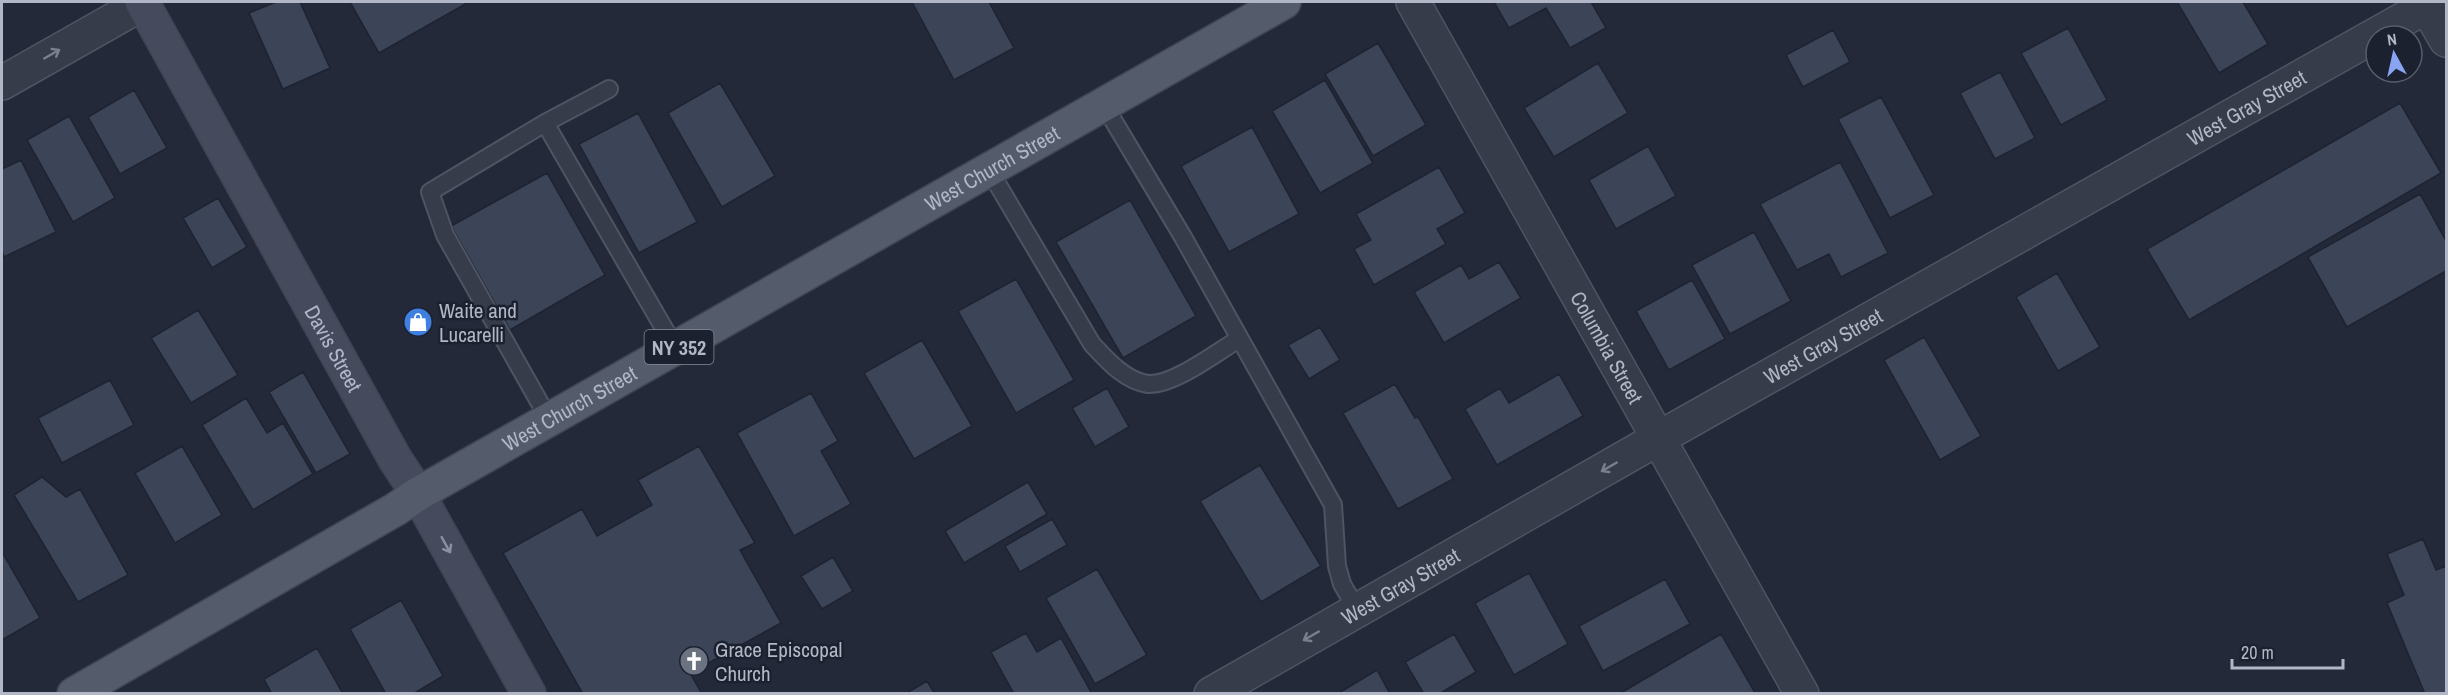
<svg xmlns="http://www.w3.org/2000/svg" width="2448" height="695" font-family="'Archivo Narrow',sans-serif">
<style>
.building{fill:#3c4457;stroke:#1e2331;stroke-width:1.5}
.lines{fill:none;stroke-linecap:round;stroke-linejoin:round}
.lane-casing{stroke:#4e5462;stroke-width:20}
.street-casing{stroke:#4e5462;stroke-width:36}
.secondary-casing{stroke:#404553;stroke-width:36}
.primary-casing{stroke:#404553;stroke-width:36}
.lane{stroke:#363c4a;stroke-width:16}
.street{stroke:#363c4a;stroke-width:33}
.secondary{stroke:#454a5d;stroke-width:33}
.primary{stroke:#545b6a;stroke-width:33}
.oneway{stroke:#7a808e}
.oneway2{stroke:#8b91a1}
.labels{text-anchor:middle;dominant-baseline:central;stroke-width:5;stroke-linejoin:round;paint-order:stroke}
.shield{fill:#1c212f;stroke:#848a99;stroke-width:1.5}
.shield-label{font-size:20px;font-weight:bold;fill:#b1b7c6}
.street-label{font-size:21px;fill:#b1b7c6;stroke:#1c212f}
.poi-label{font-size:21px;fill:#b1b7c6;stroke:#1c212f;text-anchor:start}
</style>
<rect width="100%" height="100%" fill="#232939"/>
<!-- building -->
<path class="building" d="M276,2H300L330,68L283,89L249,13Z
M350,2H469L379,53Z
M912,2H989L1014,48L954,80Z
M1494,2H1591L1606,28L1570,48L1546,8L1509,28Z
M2177,2H2243L2268,44L2219,73Z
M2068,28L2107,100L2061,125L2021,53Z
M1833,30L1850,62L1803,87L1786,55Z
M1378,43L1426,125L1373,156L1325,74Z
M1598,63L1628,113L1554,157L1524,108Z
M2000,72L2035,138L1995,159L1960,93Z
M1325,80L1373,163L1320,193L1272,111Z
M720,83L775,176L722,207L668,113Z
M134,90L167,148L120,174L88,117Z
M1881,97L1934,195L1890,218L1838,119Z
M2400,103L2441,173L2189,320L2147,249Z
M638,113L697,222L639,253L579,144Z
M69,116L115,198L73,222L27,140Z
M1252,127L1299,214L1229,252L1181,166Z
M1648,146L1676,196L1616,229L1589,180Z
M21,160L56,232L4,257L2,251V169Z
M1840,162L1888,253L1841,277L1829,254L1797,270L1760,204Z
M1439,167L1465,213L1437,229L1446,244L1374,285L1354,249L1371,240L1356,214Z
M547,173L605,275L510,330L451,226Z
M2420,194L2446,241V271L2347,327L2308,257Z
M218,198L247,247L212,268L183,218Z
M1130,200L1196,316L1123,358L1056,242Z
M1754,232L1791,301L1730,334L1692,265Z
M1499,262L1521,298L1444,343L1414,292L1461,265L1469,279Z
M2057,273L2100,347L2058,371L2016,297Z
M1016,279L1074,380L1016,413L958,311Z
M1692,280L1725,339L1669,370L1636,311Z
M198,310L238,375L191,403L151,338Z
M1320,327L1340,360L1309,379L1288,345Z
M1924,337L1981,436L1940,460L1884,360Z
M922,340L972,426L914,459L864,373Z
M303,372L350,454L316,473L269,392Z
M1559,374L1583,416L1497,465L1465,409L1500,388L1509,403Z
M110,380L134,425L62,463L38,418Z
M1395,384L1415,418L1418,417L1453,479L1398,509L1343,413Z
M1107,388L1129,427L1095,447L1072,408Z
M811,393L838,441L821,451L851,504L794,536L737,433Z
M246,398L267,433L283,423L313,474L253,510L202,425Z
M182,446L222,515L175,543L135,473Z
M699,446L755,543L740,550L781,623L690,673L702,694H583L503,553L582,509L597,536L652,505L638,480Z
M1260,465L1321,566L1261,602L1200,501Z
M42,477L66,497L80,489L128,575L78,602L14,495Z
M1028,482L1047,514L964,563L945,531Z
M1052,519L1067,545L1020,572L1005,546Z
M2423,539L2436,570L2446,566V694H2425L2387,603L2404,595L2387,554Z
M2,552L40,618L2,640Z
M833,557L853,591L822,609L801,576Z
M1097,569L1147,655L1095,684L1046,598Z
M1529,573L1568,644L1514,675L1475,603Z
M1665,579L1690,624L1603,671L1579,626Z
M401,600L443,676L413,694H386L350,629Z
M1026,633L1037,652L1061,638L1092,694H1014L991,652Z
M1454,634L1476,672L1439,694H1424L1405,662Z
M1721,634L1755,693L1619,694Z
M317,648L343,694H272L264,679Z
M1377,670L1390,694H1337Z
M927,681L935,694H905Z"/>
<g class="lines">
<!-- lane casing -->
<g class="lane-casing">
<path id="lane" d="M1104,105L1183,237L1333,505L1337,566L1342,584L1357,610
M545,123L609,89
M989,170L1092,344C1107,360 1125,381 1148,384C1173,386 1217,352 1239,339
M550,421L445,235L430,192L545,123L676,349"/>
</g>
<!-- street casing -->
<g class="street-casing">
<g id="street">
<path id="s1" d="M1413,2L1802,694"/>
<path d="M2424,2L2446,40"/>
<path d="M2,83L145,2"/>
<path id="s2" d="M1211,694L1659,438L2434,2"/>
</g>
</g>
<!-- secondary casing -->
<g class="secondary-casing">
<g id="secondary">
<path id="s3" d="M142,2L395,459L418,494L529,694"/>
</g>
</g>
<!-- primary casing -->
<g class="primary-casing">
<g id="primary">
<path id="s4" d="M74,694L396,509L418,494L1284,2"/>
</g>
</g>
<!-- lane -->
<use href="#lane" class="lane"/>
<!-- street -->
<use href="#street" class="street"/>
<!-- secondary -->
<use href="#secondary" class="secondary"/>
<!-- primary -->
<use href="#primary" class="primary"/>
</g>
<!-- one-way arrows -->
<defs><path id="oneway-shaft" d="M-6 0H5M1.5-3L5.5 0L1.5 3" fill="none" stroke-width="1.6" stroke-linecap="round" stroke-linejoin="round" transform="scale(1.5)"/></defs>
<g class="oneway">
<use href="#oneway-shaft" transform="translate(52 54) rotate(-30)"/>
<use href="#oneway-shaft" transform="translate(1609 467) rotate(150)"/>
<use href="#oneway-shaft" transform="translate(1311 636) rotate(150)"/>
</g>
<use class="oneway2" href="#oneway-shaft" transform="translate(446 545) rotate(61)"/>
<!-- icons -->
<defs>
<g id="shop-disc" transform="scale(1.5)"><circle r="9.5" fill="#3f7fe0" stroke="#1c212f"/><path d="M-5-2.5h2.3a2.7 3.5 0 0 1 5.4 0H5L5.5 6h-11ZM-1.5-2.5h3a1.5 2.3 0 0 0-3 0Z" fill="#fff"/></g>
<g id="church-disc" transform="scale(1.5)"><circle r="9.5" fill="#6b7280" stroke="#1c212f"/><path d="M-1.2-6h2.4v3.5h3.3v2.4h-3.3V6h-2.4V-.1h-3.3v-2.4h3.3Z" fill="#fff"/></g>
</defs>
<g fill-rule="evenodd">
<use href="#shop-disc" x="418" y="322"/>
<use href="#church-disc" x="694" y="661"/>
</g>
<g class="labels">
<!-- shield labels -->
<rect class="shield" x="644.5" y="330" width="69" height="34" rx="4.5"/>
<g class="shield-label">
<text x="679" y="347">NY 352</text>
</g>
<!-- street labels -->
<g class="street-label">
<text stroke="none"><textPath href="#s2" startOffset="1190">West Gray Street</textPath></text>
<text stroke="none"><textPath href="#s4" startOffset="1058">West Church Street</textPath></text>
<text stroke="none"><textPath href="#s1" startOffset="396">Columbia Street</textPath></text>
<text stroke="none"><textPath href="#s2" startOffset="704">West Gray Street</textPath></text>
<text stroke="none"><textPath href="#s3" startOffset="396">Davis Street</textPath></text>
<text stroke="none"><textPath href="#s4" startOffset="572">West Church Street</textPath></text>
<text stroke="none"><textPath href="#s2" startOffset="218">West Gray Street</textPath></text>
</g>
<!-- poi labels -->
<g class="poi-label">
<text x="439" y="310">Waite and<tspan x="439" dy="24">Lucarelli</tspan></text>
<text x="715" y="649">Grace Episcopal<tspan x="715" dy="24">Church</tspan></text>
</g>
</g>
<!-- border -->
<rect width="2448" height="695" fill="none" stroke="#b1b7c6" stroke-width="6"/>
<!-- north arrow -->
<g transform="translate(2394 54) rotate(352)"><circle r="28" fill="#1c212f" stroke="#585d6b" stroke-width="1.5"/>
<path d="M0-4.5L10 22L0 15L-10 22Z" fill="#89a4f3"/>
<text y="-9" font-size="16" font-weight="bold" text-anchor="middle" fill="#b1b7c6">N</text>
</g>
<!-- scale -->
<path d="M2232 659v9h111v-9" fill="none" stroke="#b1b7c6" stroke-width="3"/>
<text x="2241" y="659" font-size="18" fill="#b1b7c6" stroke="#1c212f" stroke-width="4.5" paint-order="stroke">20 m</text>
</svg>
